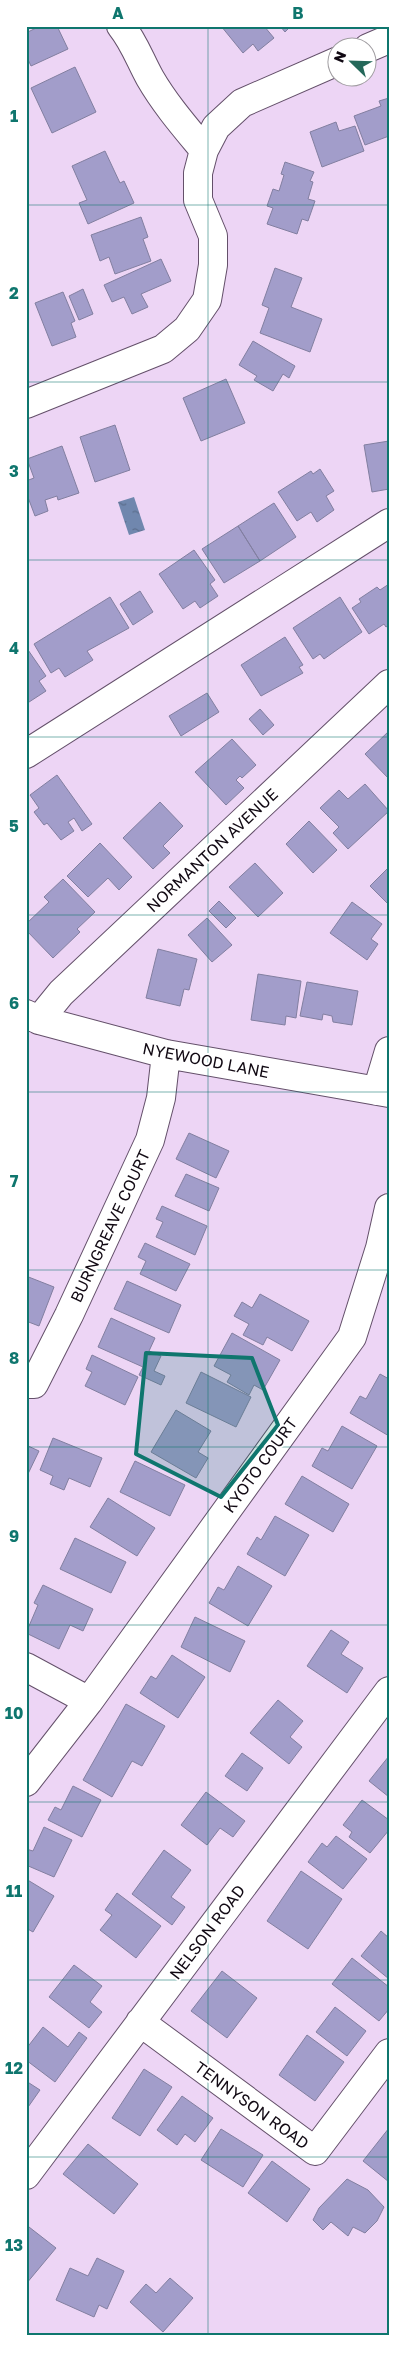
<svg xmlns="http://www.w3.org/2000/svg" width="415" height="2362" font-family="'Golos Text',sans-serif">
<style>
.water{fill:url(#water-ripples)}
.building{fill:#a29dca;stroke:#827fa0}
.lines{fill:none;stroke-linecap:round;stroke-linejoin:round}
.minor-casing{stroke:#64506a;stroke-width:30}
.minor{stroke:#fff;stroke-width:28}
.marked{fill:#0f766e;fill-opacity:0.2;stroke:#0f766e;stroke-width:4;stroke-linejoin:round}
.grid{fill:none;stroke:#0f766e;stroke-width:1;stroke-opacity:0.55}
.labels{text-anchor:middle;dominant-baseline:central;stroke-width:4;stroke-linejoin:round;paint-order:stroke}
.street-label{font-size:16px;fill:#110913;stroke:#fff}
.neatline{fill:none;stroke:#0f766e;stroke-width:2}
.grid-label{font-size:16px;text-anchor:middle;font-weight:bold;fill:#0f766e}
</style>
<defs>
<pattern id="water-ripples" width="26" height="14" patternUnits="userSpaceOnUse" patternTransform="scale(1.25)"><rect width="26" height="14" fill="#7087ae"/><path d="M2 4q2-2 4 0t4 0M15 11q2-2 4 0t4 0" fill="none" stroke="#5b6d8c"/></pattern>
</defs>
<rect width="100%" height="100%" fill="#edd5f5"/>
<!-- water -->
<path class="water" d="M134,497L145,530L129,535L118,502Z"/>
<!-- building -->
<path class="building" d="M40,26H57L68,49L31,66L26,55V33Z
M221,26H264L274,38L258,51L253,44L243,53Z
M280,26H291L285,32Z
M75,67L96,112L52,133L31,88Z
M389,98V136L365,145L354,116L381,106L379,101Z
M336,122L339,131L355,126L364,151L322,167L310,132Z
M105,151L120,183L124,181L134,203L88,224L79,203L87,200L72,166Z
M285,162L314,172L310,181L313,182L308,199L315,201L308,221L302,219L297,234L267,224L273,208L267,206L273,189L279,191L284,175L281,174Z
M141,217L148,237L143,239L151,261L115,274L109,257L100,261L91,235Z
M161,259L171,281L141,294L148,307L132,314L124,297L112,302L104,285Z
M275,268L302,278L291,307L322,319L310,352L260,333L269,308L262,305Z
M83,289L93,314L79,320L69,296Z
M63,292L75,321L71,323L76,337L52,346L35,303Z
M253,341L295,366L289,378L283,374L273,391L254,380L257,376L239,365Z
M226,379L245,423L201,441L183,398Z
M115,425L130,470L95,482L80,437Z
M389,441V489L372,492L364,445Z
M62,446L79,493L58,500L57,496L45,500L48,511L35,516L26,492V481L34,478L27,459Z
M320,469L334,491L326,496L334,510L317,522L311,512L297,521L278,492L311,471L313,474Z
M274,503L296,537L260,561L238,526Z
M238,526L260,561L224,583L202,549Z
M194,550L215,580L210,584L218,596L200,608L195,601L183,609L159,574Z
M389,584V625L386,627L384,624L369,634L352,608L361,602L359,599L377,587L380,590Z
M140,591L153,612L133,625L120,604Z
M110,597L129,628L87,651L93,660L65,677L59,668L51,673L34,644Z
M340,597L362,632L324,659L320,654L313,659L293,628Z
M285,637L303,665L299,667L303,673L261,696L241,665Z
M26,647L46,676L39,681L46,691L26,704Z
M207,693L219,712L181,736L169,716Z
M260,709L274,725L263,735L249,719Z
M389,731V779L365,754Z
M232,739L256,765L242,778L240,776L236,780L244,788L226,805L195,772Z
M57,775L92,824L82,831L74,818L68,822L74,831L61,840L47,823L44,825L34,812L39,808L30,795Z
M365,784L389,811L348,849L333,833L339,827L320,808L339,790L348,799Z
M160,802L183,826L163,846L170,853L153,869L123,838Z
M309,821L337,850L313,873L286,844Z
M100,843L132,877L119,890L108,878L88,897L67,876Z
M255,863L283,893L258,917L229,887Z
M389,867V905L370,886Z
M63,879L95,912L77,929L80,932L53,958L26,930V924L49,902L44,897Z
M219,901L236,918L226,928L209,911Z
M352,902L382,924L371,939L378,944L367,960L330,933Z
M207,918L232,945L212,962L188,935Z
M158,949L197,959L189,990L184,989L180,1006L146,998Z
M258,974L301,981L296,1018L286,1016L285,1025L251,1020Z
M307,982L358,991L352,1025L333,1022L332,1016L323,1014L322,1020L300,1016Z
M189,1133L229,1151L216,1178L176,1159Z
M186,1174L219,1188L209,1211L175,1196Z
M162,1206L207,1226L195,1255L156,1237L163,1222L156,1219Z
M145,1243L190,1264L176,1291L140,1274L146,1261L138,1257Z
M26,1276L54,1287L39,1326L26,1321Z
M127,1281L181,1305L169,1333L114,1309Z
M260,1294L309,1321L292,1351L267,1337L263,1345L243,1335L249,1324L234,1316L242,1302L252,1308Z
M111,1318L155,1338L149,1351L161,1356L154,1371L165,1376L161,1385L139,1375L143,1367L98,1347Z
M232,1333L280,1360L263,1390L254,1385L249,1395L227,1382L231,1375L214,1366Z
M92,1355L138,1377L125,1405L85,1386L92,1372L86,1369Z
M201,1372L251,1397L236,1427L186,1403Z
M380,1374L389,1379V1436L350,1413L360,1396L366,1399Z
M176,1410L211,1431L198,1452L208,1458L196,1478L151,1452Z
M342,1426L377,1446L352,1489L312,1466L322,1448L328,1451Z
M53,1438L102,1458L90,1487L69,1478L64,1490L50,1484L53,1476L40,1470Z
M26,1445L39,1451L26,1478Z
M135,1461L185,1485L170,1516L120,1492Z
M302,1476L349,1504L333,1532L285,1504Z
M108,1498L155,1528L137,1556L90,1527Z
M275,1516L309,1535L285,1576L247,1554L257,1537L261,1540Z
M75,1538L126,1562L111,1593L60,1569Z
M238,1566L272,1586L248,1626L209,1603L218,1587L224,1590Z
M43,1585L93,1609L83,1631L70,1625L59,1649L26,1633L38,1605L34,1603Z
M195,1617L245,1641L230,1672L181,1647Z
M331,1630L349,1642L341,1654L363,1668L347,1693L307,1666Z
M172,1655L205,1677L178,1718L140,1693L151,1676L156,1679Z
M278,1700L303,1721L290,1737L302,1747L289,1764L250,1733Z
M126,1704L165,1726L142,1766L132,1761L112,1797L83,1780Z
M242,1753L263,1768L247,1791L225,1776Z
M389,1756V1797L369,1781Z
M73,1786L101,1800L82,1837L48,1820L55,1807L61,1810Z
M206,1792L245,1821L233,1837L220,1828L207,1845L181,1825Z
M362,1800L389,1820V1830L370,1853L349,1837L352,1832L343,1825Z
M44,1827L72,1840L54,1877L26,1865V1849L33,1851Z
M336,1836L367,1859L343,1889L308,1862L322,1843L327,1847Z
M164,1850L191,1870L171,1897L185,1907L172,1925L132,1894Z
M301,1871L342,1899L308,1949L267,1921Z
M26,1879L54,1896L33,1932L26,1928Z
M117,1893L161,1926L136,1958L100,1930L112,1915L105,1910Z
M381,1931L389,1938V1979L361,1956Z
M352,1958L389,1987V2009L379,2021L332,1984Z
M74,1965L102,1986L90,2002L102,2012L89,2028L49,1997Z
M222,1971L257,1998L227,2038L191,2011Z
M335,2007L366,2031L347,2056L316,2032Z
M43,2027L68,2047L79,2032L87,2038L55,2082L26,2060V2049Z
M307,2035L344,2062L315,2101L279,2075Z
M144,2069L172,2087L140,2136L112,2118Z
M26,2081L40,2090L26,2110Z
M182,2096L213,2118L195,2142L185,2134L177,2145L157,2130Z
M389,2128V2182L363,2161Z
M221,2129L263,2155L243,2187L201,2160Z
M88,2144L138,2184L114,2214L63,2174Z
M272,2161L310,2189L287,2222L248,2193Z
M347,2179L368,2190L384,2207L377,2221L365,2233L353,2227L348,2236L331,2222L323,2230L313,2220L319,2208Z
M29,2227L56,2248L26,2284V2230Z
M97,2258L124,2271L107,2309L99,2305L94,2317L56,2300L70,2268L88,2276Z
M170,2278L193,2298L163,2332L130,2302L146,2284L156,2293Z"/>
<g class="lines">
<!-- minor casing -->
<g class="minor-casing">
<path id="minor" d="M121,26C134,42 140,60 150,78C165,104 185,127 204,150
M368,48L389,39
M26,404L163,349L187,329L207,300L213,265V236L198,200V173L204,150L216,127L242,103L338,61
M26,754L389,523
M26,1014L39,1020L166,1054L389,1093
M39,1020L61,993L389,684
M377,1091L389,1051
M26,1384H34L69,1315L150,1140L161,1098L166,1054
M26,1667L89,1701
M26,1782L89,1701L352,1337L380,1248L389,1208
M140,2022L315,2151L389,2053
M26,2175L389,1691"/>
</g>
<!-- minor -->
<use href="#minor" class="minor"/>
</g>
<!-- marked area -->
<path class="marked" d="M146,1353L252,1358L278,1425L221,1497L136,1454Z"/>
<!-- grid -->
<path class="grid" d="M208,26V2336M26,205H389M26,382H389M26,560H389M26,737H389M26,915H389M26,1092H389M26,1270H389M26,1447H389M26,1625H389M26,1802H389M26,1980H389M26,2157H389"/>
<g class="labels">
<!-- street labels -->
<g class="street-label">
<text transform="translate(212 850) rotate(-43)">NORMANTON AVENUE</text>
<text transform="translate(206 1060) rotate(11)">NYEWOOD LANE</text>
<text transform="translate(110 1226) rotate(-65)">BURNGREAVE COURT</text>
<text transform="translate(260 1465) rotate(-54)">KYOTO COURT</text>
<text transform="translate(207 1932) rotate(-53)">NELSON ROAD</text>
<text transform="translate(252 2105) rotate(36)">TENNYSON ROAD</text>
</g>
</g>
<!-- border -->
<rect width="415" height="2362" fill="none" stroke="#ffffff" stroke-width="55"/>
<!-- north arrow -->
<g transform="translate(352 62) rotate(293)"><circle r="24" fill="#ffffff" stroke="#a09da1"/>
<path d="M0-4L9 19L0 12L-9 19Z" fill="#24685a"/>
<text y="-8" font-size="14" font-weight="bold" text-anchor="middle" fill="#110913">N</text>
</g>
<rect x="28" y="28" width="360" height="2306" class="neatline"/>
<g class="grid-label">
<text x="118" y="19">A</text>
<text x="298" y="19">B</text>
<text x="14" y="122">1</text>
<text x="14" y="299">2</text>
<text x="14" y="477">3</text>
<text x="14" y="654">4</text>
<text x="14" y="832">5</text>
<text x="14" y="1009">6</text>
<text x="14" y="1187">7</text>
<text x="14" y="1364">8</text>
<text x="14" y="1542">9</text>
<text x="14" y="1719">10</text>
<text x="14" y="1897">11</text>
<text x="14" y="2074">12</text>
<text x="14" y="2251">13</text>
</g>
</svg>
